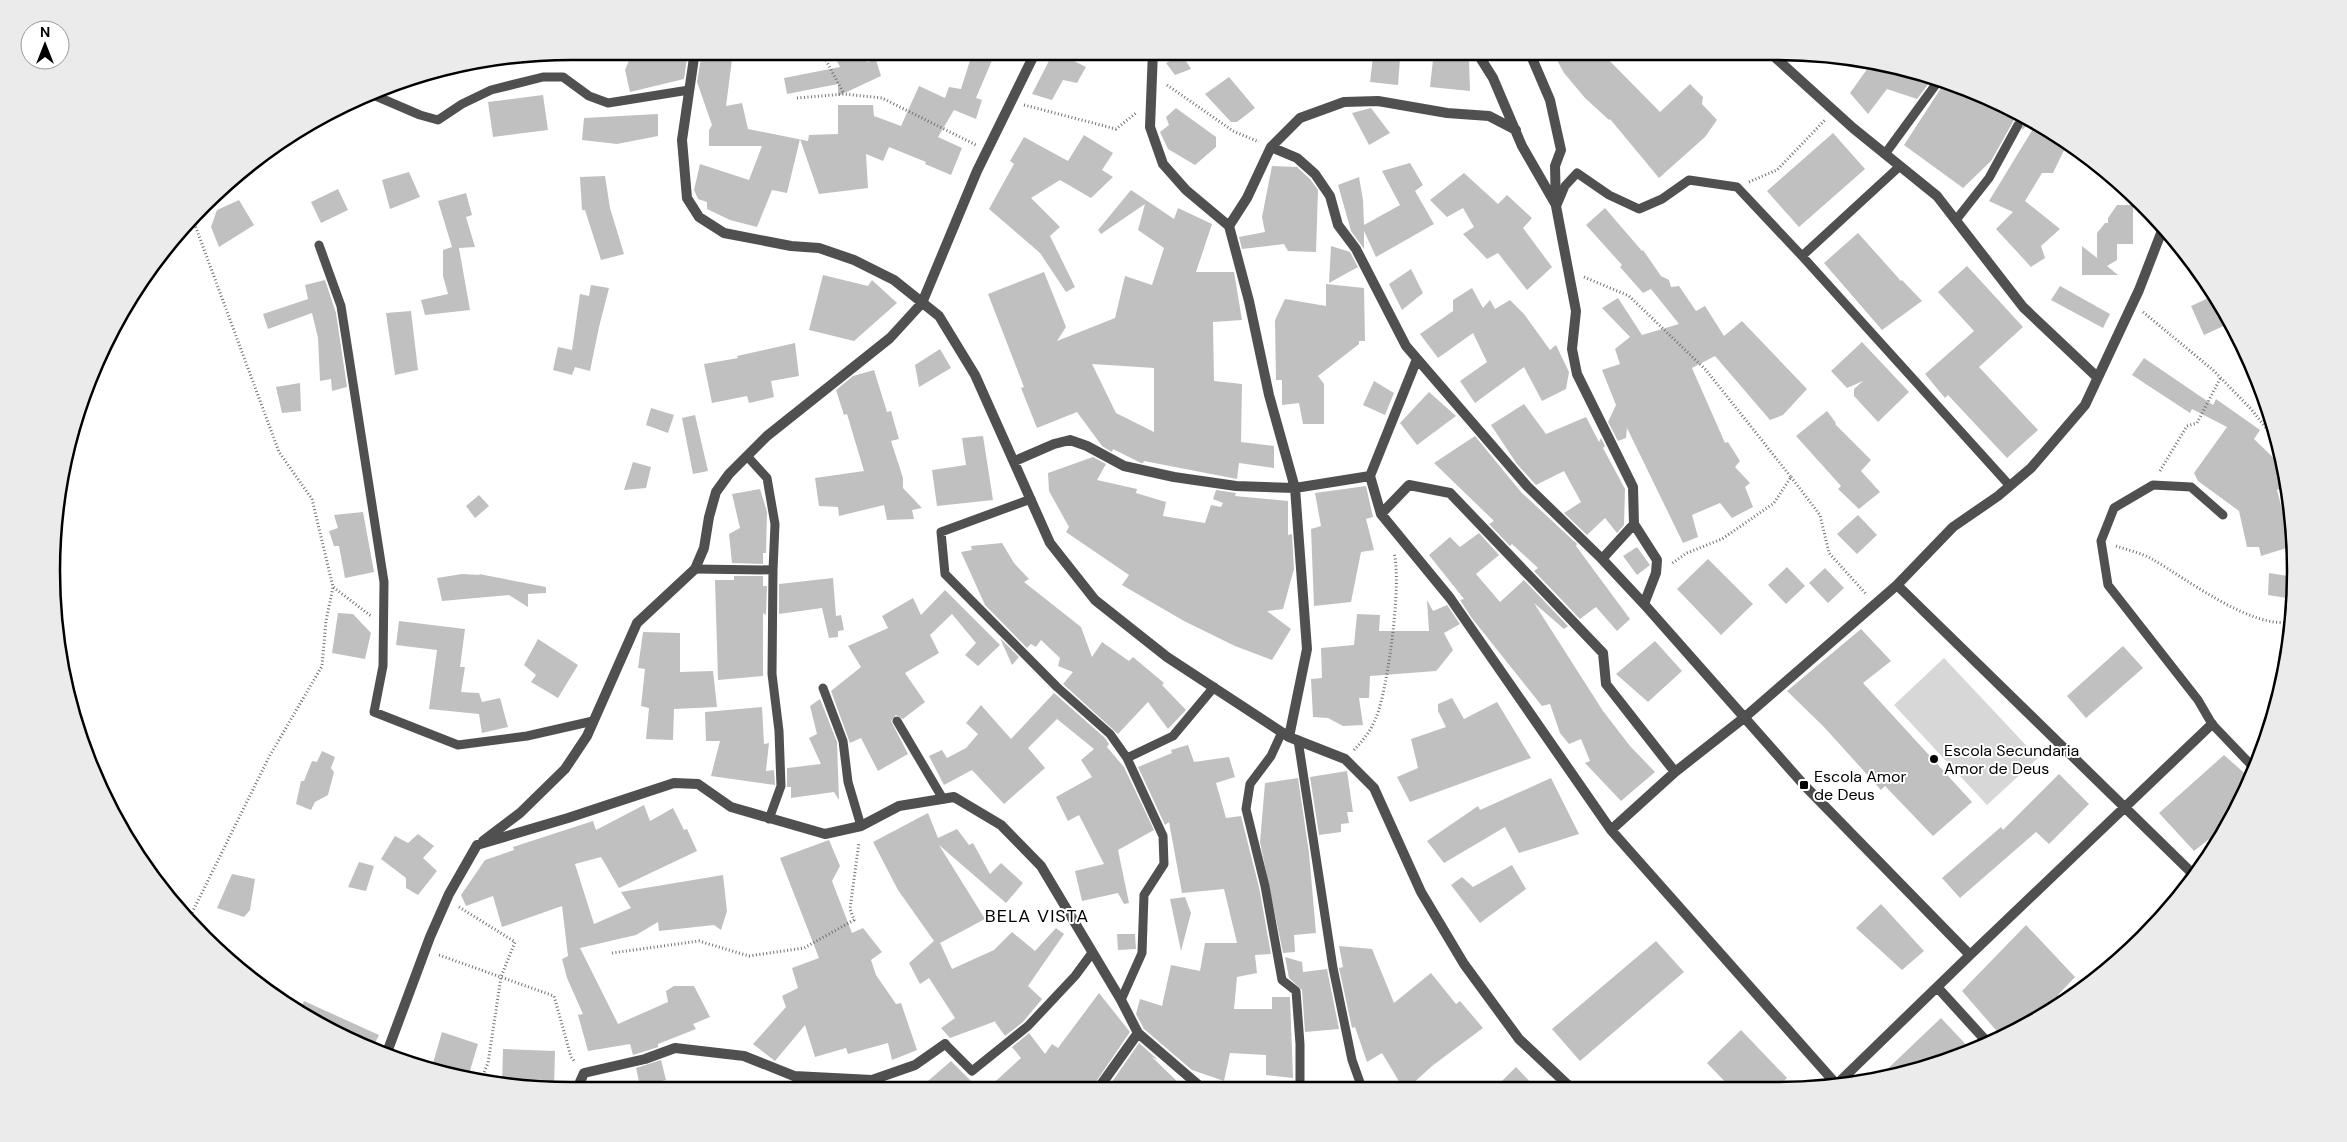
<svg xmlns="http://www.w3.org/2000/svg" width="2347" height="1142" font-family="'DM Sans',sans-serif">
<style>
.green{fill:#d7d7d7}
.building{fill:#c0c0c0;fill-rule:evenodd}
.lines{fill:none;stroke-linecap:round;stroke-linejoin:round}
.path{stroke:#727272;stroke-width:3;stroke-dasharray:1 2.5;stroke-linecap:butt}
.lane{stroke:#505050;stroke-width:9}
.street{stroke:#505050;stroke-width:10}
.secondary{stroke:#1d1d1d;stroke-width:10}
.poi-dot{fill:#000;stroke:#fff;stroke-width:2}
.labels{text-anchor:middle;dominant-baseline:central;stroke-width:4;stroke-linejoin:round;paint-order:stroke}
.poi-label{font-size:16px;fill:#000;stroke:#fff;text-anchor:start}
.neighbourhood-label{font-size:18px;letter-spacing:1px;fill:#000;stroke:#fff}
.rim{fill:none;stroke:#000;stroke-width:2.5}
</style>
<rect width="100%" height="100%" fill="#fff"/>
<!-- green -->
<path class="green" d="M1944,658L2038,758L1987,805L1894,705Z"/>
<!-- building -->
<path class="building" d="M648,51H688L684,79L630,92L625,70L631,56Z
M702,51L733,52L726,106L742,103L748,129L808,141L809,135L838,134V105H873L874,116L901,126L919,86L945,98L949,87L961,89L973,51H996L976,98L982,100L976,119L954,110L938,137L962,148L951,175L925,164L926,162L889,147L883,161L866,154L868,188L819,194L800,139L787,193L772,190L757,227L730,220L707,209V202L698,199L694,190L700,164L749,180L762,146H709V130L712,125L697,82Z
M832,51H860L867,62L876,60L881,76L838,96V84L787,94L784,78L840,67Z
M1054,51L1086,67L1077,83L1063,80L1052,100L1032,94Z
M1434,51H1460L1469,59L1470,91L1430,87Z
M1552,51H1600L1660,112L1690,84L1703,97L1702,104L1717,120L1705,137L1659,178L1610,119L1609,120L1585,98L1564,73Z
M1182,55L1191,69L1175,75L1166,63Z
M1373,57L1400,59L1398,85L1370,82Z
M1873,61H1878L1933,78L1917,99L1887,89L1868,114L1850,93Z
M1229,77L1255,108L1237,122H1231L1205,94Z
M1945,82L1975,91L2032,121L2022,130L2023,121L2018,119L2014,120L1991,161L1963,188L1904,145Z
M543,95L548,130L493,137L488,102Z
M1176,108L1216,137V147L1195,165L1168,149L1160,132L1169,125L1166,117Z
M1371,108L1390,133L1369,145L1352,113Z
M658,114V136L617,144L582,140L584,118Z
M2036,124L2068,142L2053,173H2042L2025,201L2060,229L2041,246L2045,258L2031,267L1996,229L2013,212L1989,201Z
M1833,133L1865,169L1799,227L1767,191Z
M1084,135L1113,153L1102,170L1113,177L1091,198L1060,180L1031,198L1060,227L1050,236L1075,287L1066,292L1040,253L989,209L1014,164L1010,161L1024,137L1068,161Z
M1410,163L1423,185L1415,191L1434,224L1376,257L1364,231V249L1351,231L1338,185L1359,177L1363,200L1364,225L1400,205L1382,171Z
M1272,166L1297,167L1310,179L1318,190L1316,252L1288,251L1284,244L1242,249L1239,237L1265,232L1262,217Z
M409,172L420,197L390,209L382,180Z
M1464,173L1498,204L1507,195L1532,218L1523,228L1552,267L1527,290L1498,253L1487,259L1463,234L1474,227L1463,208L1447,217L1430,200Z
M605,176L610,208L624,254L601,260L585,210H582L580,177Z
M338,189L348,210L321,223L311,202Z
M1131,190L1174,219L1178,208L1212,224L1196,272H1234L1242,320L1213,322L1214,381L1242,384L1241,442L1274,446V468L1239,463L1237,479L1144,461L1143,463H1141L1113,449L1112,452L1102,446L1077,412L1037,428L1021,388L1024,387L988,294L1044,272L1066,327L1057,341L1115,318L1125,276L1152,285L1164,248L1138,230L1145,204L1101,234L1098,230ZM1092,364L1154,368V432L1116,413Z
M466,193L472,215L466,217L475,247L459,248L470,310L425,315L421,300L448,294L443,276V250L452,247L438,201Z
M239,200L254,225L219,247L211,227L217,210Z
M2117,205H2133V244H2117V260L2107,266L2118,275H2082V246L2097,258V233L2105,223H2108V218Z
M1605,208L1642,251L1643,250L1661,276L1669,280L1671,287L1679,286L1696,311L1705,306L1724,336L1742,321L1807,389L1783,415L1770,420L1715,356L1692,368L1725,443L1728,442L1740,461L1735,467L1750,483L1745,487L1753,507L1732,518L1720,503L1692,515L1698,537L1683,543L1627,428L1626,438L1618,441L1608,422L1616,405L1602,370L1620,364L1615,349L1630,337L1602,308L1618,298L1642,335L1679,324L1651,289L1643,293L1620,267L1622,265L1586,225Z
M1858,233L1901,281L1902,280L1922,301L1882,330L1824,263Z
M1331,246L1350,252L1358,267L1329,283Z
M1967,266L2023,327L1979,367L2038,430L2007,458L1948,395L1945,398L1925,374L1974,331L1938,292Z
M1411,269L1423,293L1402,310L1389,284Z
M823,275L868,286L872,280L897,303L854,341L809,330Z
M325,280L336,313L347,387L332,391L331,379L320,381L318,338L312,313L268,329L263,314L308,299L305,285Z
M1326,284L1364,288L1365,341H1359V344L1318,376L1324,384V424H1303L1299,403L1282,405V380H1276L1275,320L1285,299L1326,306Z
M591,285L609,288L599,327L590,371L575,367L572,375L553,370L558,347L572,350L580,294L589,296Z
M2060,286L2110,314L2103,328L2051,300Z
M1472,288L1483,308L1490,300L1495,309L1510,300L1524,314L1550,350L1556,345L1569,372L1566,389L1542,401L1524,367L1475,403L1460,381L1487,362L1473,333L1438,358L1420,334L1453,311V300Z
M2215,295L2230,323L2204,335L2191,306Z
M411,311L418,370L395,375L386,313Z
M1862,342L1909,392L1878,422L1854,396V389L1863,381L1847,388L1831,371Z
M795,343L799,376L771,381L774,397L749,403L747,396L712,403L704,364L738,358L737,356Z
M940,349L951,368L919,387L915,365Z
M2144,358L2213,405L2216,399L2260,430L2254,439L2286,470L2287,486L2277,490L2288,532H2292L2293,546L2261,556L2259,547H2247L2239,511L2198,481L2194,473L2227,427L2192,409L2190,413L2132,375Z
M874,370L887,412L891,411L899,439L891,441L903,478V488L922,508L912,510L914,519L887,520L884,505L839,516L838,507L819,506L815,478L864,471L847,414L844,415L836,390L853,376Z
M1374,381L1394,393L1385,415L1363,405Z
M300,383L301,411L282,413L276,387Z
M1429,392L1456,416L1417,445L1400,423Z
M1524,404L1546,434L1586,417L1599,442L1601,438L1605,446L1603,448L1625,489L1624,525L1617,533L1605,518L1587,535L1564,513L1581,502L1564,471L1536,485L1517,464L1491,425Z
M651,408L674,415L668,433L646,425Z
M1827,411L1836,423L1835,424L1871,460L1861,471L1880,492L1859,509L1838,489L1841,486L1796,436Z
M695,415L708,471L693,474L682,418Z
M983,436L993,500L937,506L932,470L966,465L962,438Z
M1475,436L1521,492L1577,544L1576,546L1630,619L1617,631L1596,607L1580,619L1534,571L1538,568L1512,544L1510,546L1489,524L1494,521L1434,463Z
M1093,457L1106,464L1097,480L1137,489L1136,493L1166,502L1163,516L1205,523L1211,505L1221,507L1223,503L1213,499L1216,490L1236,493L1235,496L1288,501V535L1292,534L1294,569L1283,609L1267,611L1291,629L1272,660L1235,646L1184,621L1122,585L1129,575L1066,532L1069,527L1049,491L1048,473Z
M633,462L651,467L646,488L624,490Z
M1366,486L1373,517L1366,519L1374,550L1361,552L1351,602L1314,606L1311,529L1321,526L1315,493Z
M760,489L767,512L766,553H763V564L732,563L729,534L740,528L732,494Z
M479,495L489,506L475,518L466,506Z
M363,512L374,572L345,578L339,546H334L329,531L338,528L334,515Z
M1858,515L1877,535L1857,554L1837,534Z
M1479,533L1499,555L1476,574L1500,602L1524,580L1568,626L1564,629L1534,603L1603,711L1630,746L1655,772L1621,801L1585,763L1590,761L1581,739L1569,744L1560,733L1550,704L1542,706L1471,617L1460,600L1464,599L1429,555L1450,537L1460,547Z
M1002,543L1014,563L1029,579L1024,582L1081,627L1092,657L1102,642L1129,661L1133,657L1164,683L1162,685L1186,710L1168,729L1148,702L1118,734L1063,684L1073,672L1058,666L1060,658L1041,640L1036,647L1031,644L1027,648L985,605L961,552L972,550L971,546Z
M1637,547L1650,565L1637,575L1623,556Z
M1708,559L1753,604L1721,635L1677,589Z
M1787,567L1805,586L1786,604L1768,585Z
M1825,568L1844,588L1828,603L1809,583Z
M2269,573L2295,577L2293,599L2268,595Z
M462,574L480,575L479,574L546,587V593L528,594V607L509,595L442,601L437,578Z
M734,576H763V586H767L766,615L763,613V676L718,680L715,580H734Z
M833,578L836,616L841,615L844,630L838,631V637L829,638L822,608L779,614V584Z
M945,590L1000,645L978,666L965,655L976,643L952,614L930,635L939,653L905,673L925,702L903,719L896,715L891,721L908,754L878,771L861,738L850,743L831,691L861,667L848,646L888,628L882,616L913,598L921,615Z
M1427,600L1433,611L1447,605L1460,624L1444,633L1453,650L1438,669L1436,671L1370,676L1369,698H1359L1363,725L1343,726L1328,718L1313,717L1311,679L1322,678L1321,648L1354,645L1357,614L1380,615L1379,631H1429Z
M338,613L353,614L371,633L365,659L332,653Z
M399,621L465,629L460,667H465L461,692L479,693L482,702L500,698L508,727L482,733L479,714L429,709L437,650L396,645Z
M1861,629L1891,661L1863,683L1972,802L1933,836L1885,786L1881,790L1824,727L1787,691Z
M643,632L680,633V672L713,671L717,707L674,709L673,740L646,739L649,708L641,706L645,669L638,668Z
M1000,638L1019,657L1012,665Z
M538,639L578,665L558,698L531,682L536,675L524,665Z
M1655,641L1682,671L1648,702L1616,674Z
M2123,646L2143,668L2086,718L2067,696Z
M1054,693L1105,738L1109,744L1107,747L1124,767L1154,830L1118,850L1129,903L1124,904L1118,893L1082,901L1075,871L1104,864L1079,815L1068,821L1056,797L1092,777L1081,760L1094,749L1057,719L1028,748L1045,768L1004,804L972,770L944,785L929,756L942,750L947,758L966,748L978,734L966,723L981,705L1011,739Z
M1452,698L1464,719L1497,702L1531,758L1410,802L1397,777L1418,768L1411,739L1446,727L1438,711V704Z
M820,699L837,742L839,800L834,792L791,798V787H787V768L821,764L809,738L817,734L810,706Z
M762,707L764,744L769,743L766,771L774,770L775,785L711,776L720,741H706L705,712Z
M1188,745L1194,762L1229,757L1235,777L1216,783L1226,818L1241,816L1259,887L1271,954L1255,955L1257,973L1237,977L1234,1009H1272V997H1290L1293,1078L1266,1075V1055L1230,1053L1224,1081L1192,1070L1144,1029L1136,1014L1140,999L1162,1006L1171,965L1200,971L1205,943H1237L1224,889L1182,893L1169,822L1165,825L1138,767L1172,753L1171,750Z
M322,751L335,757L331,768L334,772L328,795L315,802L311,810L296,804L301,781H304L312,761L317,762Z
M2224,755L2251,779L2222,829L2194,851L2159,813Z
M1347,771L1353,812H1347L1349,823L1341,824V832L1319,835L1310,777Z
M2059,774L2089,804L2049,844L2036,832L1960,898L1942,878L2001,827L2003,830Z
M1298,778L1309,853L1316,933L1294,935L1295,952L1283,953L1260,842L1265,783Z
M1551,778L1579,834L1519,853L1505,827L1444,863L1427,841L1478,806L1480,810Z
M644,805L650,821L673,808L684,830L687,829L697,851L619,888L601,857L575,864L594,924L631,908L621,892L723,875L727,911L721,930L714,925L659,931L658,922L636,935L580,948L618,1024L668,1002L666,991L674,986H694L710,1017L693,1024L696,1029L658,1044V1047L643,1052L633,1055L630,1044L588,1051L578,1015L583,1014L567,978L562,959L568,956L562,906L502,927L493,896L466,906L461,895L485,860L514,850L513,847L593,821L596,830Z
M928,813L938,838L957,829L969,845L973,843L990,874L1001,863L1023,883L1006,903L939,845L985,919L940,943L952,969L994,950L1012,932L1035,951L1056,928L1064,934L1028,986L1042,999L1023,1022L1005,1036L995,1022L996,1021L950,1038L941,1028L955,1018L929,978L920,984L909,963L934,941L898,890L873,842Z
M418,834L434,846L423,858L437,871L418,895L406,888V878L381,859L395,836L408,843Z
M829,840L840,866L832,881L852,933L863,928L882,952L871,960L876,975L896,1004L901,1003L917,1050L892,1060L888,1043L848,1054L846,1048L815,1057L805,1025L775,1061L753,1044L786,1007L782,996L798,988L792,968L819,958L780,858Z
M359,862L374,866L366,891L348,887Z
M1512,865L1526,889L1480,923L1451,885L1462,877L1473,887Z
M232,874L255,879L250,910L244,917L217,908Z
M1185,897L1191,913L1181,951L1170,899Z
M1881,904L1924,951L1902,970L1856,928Z
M2026,925L2075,977L2058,995L2062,1001L2001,1036L1962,991Z
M1117,934H1135L1136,949L1118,950Z
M1656,941L1684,972L1580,1061L1552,1029Z
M1339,946L1372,949L1394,1003L1431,973L1456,1004L1460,1001L1483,1028L1432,1066L1408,1088H1403L1382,1053L1367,1062L1355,1027L1352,1028L1339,968L1343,967Z
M1285,957L1302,962L1303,972L1327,969L1339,1029L1305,1032L1302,990L1289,978Z
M1099,993L1130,1032L1091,1089H987L1021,1058L1012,1047L1029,1033L1045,1054L1052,1044L1058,1048Z
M304,1001L379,1035L371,1051L299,1012Z
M1941,1018L1973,1052L1879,1077Z
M1741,1030L1787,1078L1779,1086L1730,1087L1707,1063Z
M442,1032L478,1044L469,1074L433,1063Z
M1139,1043L1158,1060L1152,1057L1185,1089H1107Z
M503,1049L555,1051L554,1089L502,1084Z
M661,1060L666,1080L640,1086L636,1068Z
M951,1061L979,1089H936L928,1081Z
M1516,1067L1535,1087H1496Z"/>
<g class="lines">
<!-- path -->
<path class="path" d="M821,51L844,94
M1167,85L1233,131L1259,142
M797,98L844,94L882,98L976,145
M1024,105L1116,129L1136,113
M1749,182L1777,170L1825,120
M192,217L279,452L312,499L333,587L371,616
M1584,277L1629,296L1706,370L1791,477L1774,503L1722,539L1687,553L1671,564
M2143,312L2213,370L2251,409L2278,443
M2160,471L2187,426L2197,423L2221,377
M1791,477L1820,515L1829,553L1866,594
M2116,546C2128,550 2141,553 2152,559C2187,579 2251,629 2291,622
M1354,750C1363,741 1371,730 1376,718C1388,689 1402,582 1394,553
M459,907L515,942L501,977L488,1063L480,1082
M189,919L269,757L322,666L326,621L333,587
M612,953L699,941L749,956L804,948L854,920L850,909L859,842
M439,955L554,996L571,1057L575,1062
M606,1083L621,1091"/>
<!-- lane -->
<path class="lane" d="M371,94L420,115L438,120L462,104L491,90L543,77H563L589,96L608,103L689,90
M1885,154L1939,80
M1557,205L1565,186L1577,173L1609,195L1639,209L1662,199L1689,180L1737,187L1802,256L1900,166
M1956,220L1989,178L2018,125
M319,245L341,306L384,582L383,666L374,712L458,745L527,736L593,721
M1802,256L2010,486
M747,456L767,478L775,524L773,570
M1031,499L941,532L945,574L1057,687L1110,734L1127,758
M2223,515L2191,487L2153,485L2114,508L2101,541L2108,585L2198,700L2212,724L2256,770
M695,569L773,570L772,674L779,731L781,786L769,819
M823,688L843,741L848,782L861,826
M897,721L943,799
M1282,732L1271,756L1250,784L1246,809L1265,886L1282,980L1296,991L1300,1044V1088
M1298,740L1333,968L1352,1060L1362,1088
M1121,1000L1142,953L1144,895L1164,864L1163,836L1127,758L1173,736L1214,687
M945,1044L972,1071L1028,1026L1075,976L1092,953"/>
<!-- street -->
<path class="street" d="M695,51L682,140L687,198L699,217L724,233L791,246L819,248L854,260L894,280L939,316L975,375L1050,543L1095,600L1167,657L1289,737L1345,759L1374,788L1421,892L1464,964L1519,1039L1570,1087
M1153,51L1150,127L1163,164L1186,190L1229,226L1249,301L1269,395L1295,488L1307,649L1289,737
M1476,51L1493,78L1522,146L1556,205
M1529,51L1550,100L1561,150L1555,166L1556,206L1576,311L1572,349L1577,374L1633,487L1634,524L1657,560L1656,573L1644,604L1804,785L1970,955
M1768,51L1853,128L1937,196L2023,307L2097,377
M1271,147L1300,118L1344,102L1378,101L1447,113L1489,116L1516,130
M1229,226L1247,198L1271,147L1297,158L1315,174L1330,196L1338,225L1356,249L1406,346L1527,486L1602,559L1644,604
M1417,359L1370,476L1381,514L1450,598L1611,830L1837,1085
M1015,461L1054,444L1070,440L1087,446L1124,466L1174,477L1236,486L1295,488L1370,476
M1381,514L1409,485L1450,493L1603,653L1606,684L1675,772
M1602,559L1634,524
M1897,585L2195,876
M1611,830L1675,772L1745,717L1897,585L1953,527L1998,496L2031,468L2085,405L2139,290L2163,228
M483,841L520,813L565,769L587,736L637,623L695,569L704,548L709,517L716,492L729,474L767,436L890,338L922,303L977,171L1036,51
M1938,988L1988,1043
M386,1055L430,937L449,894L477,845L568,818L674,783L698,784L731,807L825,834L861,826L899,806L954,797L1001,825L1041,866L1121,1000L1138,1033L1203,1089
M1835,1086L1970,955L2212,724
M1098,1089L1138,1033
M576,1091L584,1073L645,1059L675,1048L744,1056L794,1076L872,1080L915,1065L945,1044"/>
<!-- secondary -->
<path class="secondary" d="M1837,1085L1838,1086"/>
</g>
<!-- markers -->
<g class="poi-dot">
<circle cx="1934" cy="759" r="5"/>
<rect x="1799" y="780" width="10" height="10" rx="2.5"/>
</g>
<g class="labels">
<!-- poi labels -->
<g class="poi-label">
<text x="1944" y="750">Escola Secundaria<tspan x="1944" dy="18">Amor de Deus</tspan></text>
<text x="1814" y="776">Escola Amor<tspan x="1814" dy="18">de Deus</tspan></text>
</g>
<!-- neighbourhood labels -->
<g class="neighbourhood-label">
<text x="1037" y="916">BELA VISTA</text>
</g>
</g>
<!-- crop -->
<path d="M0 0H2347V1142H0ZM571 60H1776A511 511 0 0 1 2287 571V571A511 511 0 0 1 1776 1082H571A511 511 0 0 1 60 571V571A511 511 0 0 1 571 60Z" fill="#ebebeb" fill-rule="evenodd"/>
<path class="rim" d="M571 60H1776A511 511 0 0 1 2287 571V571A511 511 0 0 1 1776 1082H571A511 511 0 0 1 60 571V571A511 511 0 0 1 571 60Z"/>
<!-- north arrow -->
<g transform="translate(45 45)"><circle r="24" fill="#ffffff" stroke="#999999"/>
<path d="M0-4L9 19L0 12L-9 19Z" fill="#000000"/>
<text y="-8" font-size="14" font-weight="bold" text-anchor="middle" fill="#000000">N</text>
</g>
</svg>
